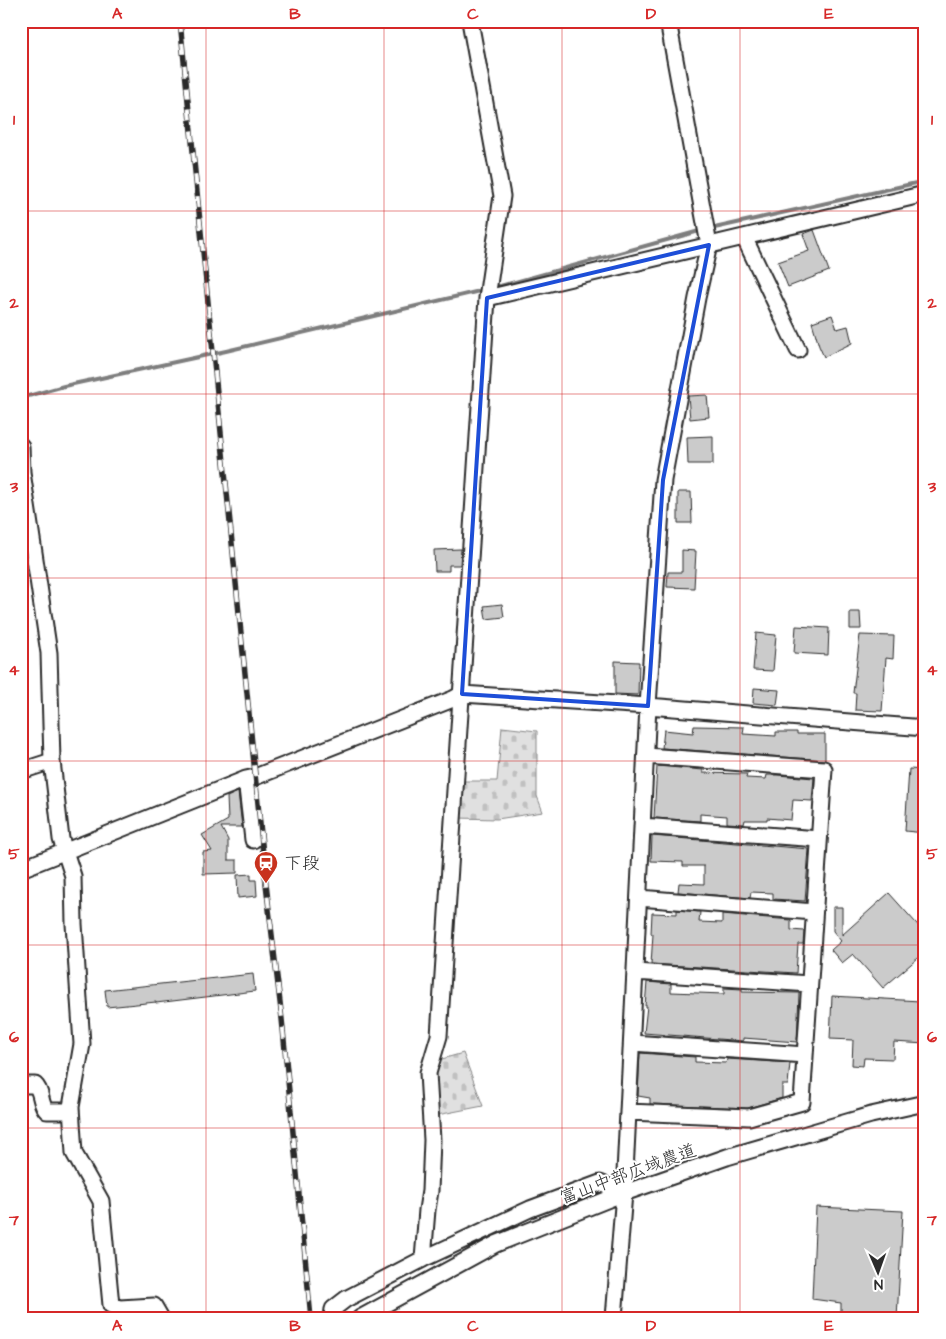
<svg xmlns="http://www.w3.org/2000/svg" width="946" height="1339" font-family="'Architects Daughter','Klee One',sans-serif">
<style>
.cemetery{fill:url(#cemetery-stones);stroke:#868686}
.lines{fill:none;stroke-linecap:round;stroke-linejoin:round}
.stream{stroke:#7e7e7e;stroke-width:4}
.building{fill:#cbcbcb;stroke:#2b2b2b}
.minor-casing{stroke:#2b2b2b;stroke-width:19}
.minor{stroke:#fff;stroke-width:15}
.rail-casing{stroke:#2b2b2b;stroke-width:5.5}
.rail{stroke:#fff;stroke-width:4;stroke-dasharray:11;stroke-linecap:butt}
.marked{fill:none;stroke:#1d4ed8;stroke-width:4;stroke-linejoin:round}
.grid{fill:none;stroke:#d62828;stroke-width:1;stroke-opacity:0.55}
.labels{text-anchor:middle;dominant-baseline:central;stroke-width:4;stroke-linejoin:round;paint-order:stroke}
.poi-label{font-size:18px;fill:#2b2b2b;stroke:#fff;text-anchor:start}
.street-label{font-size:18px;fill:#2b2b2b;stroke:#fff}
.neatline{fill:none;stroke:#d62828;stroke-width:2}
.grid-label{font-size:16px;text-anchor:middle;font-weight:bold;fill:#d62828}
</style>
<defs>
<pattern id="cemetery-stones" width="16" height="16" patternUnits="userSpaceOnUse" patternTransform="scale(1.25)"><rect width="16" height="16" fill="#e0e0e0"/><path d="M2 7V4a2 2 0 0 1 4 0v3zM10 15v-3a2 2 0 0 1 4 0v3z" fill="#c0c0c0"/></pattern>
</defs>
<rect width="100%" height="100%" fill="#fff"/>
<filter id="ink" filterUnits="userSpaceOnUse"><feTurbulence type="fractalNoise" baseFrequency=".02" numOctaves="2"/><feDisplacementMap in="SourceGraphic" scale="10" xChannelSelector="R" yChannelSelector="G"/><feConvolveMatrix kernelMatrix="1 2 1 2 8 2 1 2 1" color-interpolation-filters="sRGB"/></filter>
<g filter="url(#ink)">
<!-- cemetery -->
<path class="cemetery" d="M502,727L537,731V796L543,812L497,819L458,818L460,781H497Z
M463,1053L483,1106L437,1115L435,1061Z"/>
<g class="lines">
<!-- stream -->
<path class="stream" d="M710,229L925,181
M493,288L703,230
M21,398L64,386L226,351L484,290"/>
</g>
<!-- building -->
<path class="building" d="M814,230L829,271L788,287L778,262L809,251L803,234Z
M832,315L837,329L848,326L852,343L824,357L819,346L812,322Z
M707,395L709,417L690,419L688,396Z
M713,436V464H688L687,437Z
M678,492H691L692,523H678Z
M461,549L460,565H449V571H435L434,550Z
M682,550L696,551L694,588L667,587L668,572H682Z
M502,604L504,617L486,619L484,606Z
M850,612H860L861,629H850Z
M796,626L829,628L828,655L794,653Z
M756,633L776,635L773,671L753,670Z
M860,635L894,636L893,659L886,658L882,711L855,710L856,693H853Z
M615,661L639,662L638,695L615,694Z
M754,688L779,690L777,705L753,703Z
M694,726L744,727L743,734L776,736V732H797V734H825V760L662,748L664,730L693,733Z
M657,766L703,770V773L747,774L746,778L766,779L767,775H777L814,778L812,801L793,800L791,820L767,818V820H745L744,824L727,823V816L700,814V821L654,818Z
M909,769L925,770V833L905,831Z
M238,792L242,827H221L228,840V860H237V873L203,874V852L212,851L202,835L228,820L227,797Z
M652,836L809,849L805,901L773,899V893L751,892L750,898L678,892L679,883L704,884V866H683V862L651,861Z
M251,874V880H256L257,896L238,898L237,875Z
M889,893L925,933V952L883,988L853,954L842,963L831,950L841,941L833,931V907H842V935Z
M677,910L700,912L699,922L722,923V914L791,920V930L804,931L803,944H798L796,973L651,964L653,934H651L652,913L677,914Z
M253,974L255,991L156,1003V1002L107,1007L105,990Z
M647,982L671,984V992L724,994V988L742,989V992L799,993L797,1042L743,1038V1041L644,1033L647,1006H645Z
M832,996L920,1001V1016H925V1044L894,1042L893,1059L864,1058L863,1066L852,1065L853,1040L830,1039Z
M640,1053L695,1057V1062L726,1063L727,1059L790,1063L788,1085H782V1098L748,1108L650,1104V1098L638,1096Z
M816,1207L903,1211L897,1318H841V1303L812,1299Z"/>
<g class="lines">
<!-- minor casing -->
<g class="minor-casing">
<path id="minor" d="M744,237L798,350
M487,298L925,194
M21,446L22,472L49,653L52,761L61,839L73,876L74,924L82,1044L71,1107L74,1153L101,1201L111,1305L120,1308L154,1306L161,1318
M21,771L52,761
M246,779L253,840
M642,826L819,839
M21,869L246,779L255,777L453,699L462,694L648,706L925,728
M639,898L814,912
M635,972L809,984
M632,1043L805,1055
M21,1085H35C43,1092 39,1104 47,1111H71
M628,1112L749,1117L802,1102L824,769L646,756
M423,1259L530,1209L600,1183L624,1193
M332,1318L333,1309L346,1299L423,1259L427,1210L430,1191L432,1140L428,1073L439,1036L487,298L502,196L470,21
M360,1318L496,1244L624,1193L727,1157L871,1115L925,1103
M614,1318L624,1193L648,706L663,480L697,298L709,245L668,21"/>
</g>
<!-- minor -->
<use href="#minor" class="minor"/>
<!-- rail casing -->
<g class="rail-casing">
<path id="rail" d="M180,21L266,884L282,1019L311,1318"/>
</g>
<!-- rail -->
<use href="#rail" class="rail"/>
</g>
</g>
<!-- marked area -->
<path class="marked" d="M709,245L663,480L648,706L462,694L487,298Z"/>
<!-- grid -->
<path class="grid" d="M206,21V1318M384,21V1318M562,21V1318M740,21V1318M21,211H925M21,394H925M21,578H925M21,761H925M21,945H925M21,1128H925"/>
<!-- icons -->
<defs>
<g id="station-pin" transform="scale(1.25)"><path d="M0 17L-7.5 6A9.5 9.5 0 1 1 7.5 6Z" fill="#c8321e" stroke="#fff"/><path d="M-3-6H3Q5-6 5-4V2Q5 4 3 4L4.5 6H3L1.5 4h-3L-3 6H-4.5L-3 4Q-5 4-5 2V-4Q-5-6-3-6ZM-3.5-4v3h7v-3ZM-3.5 1v1.5H-2V1ZM2 1v1.5H3.5V1Z" fill="#fff"/></g>
</defs>
<g fill-rule="evenodd">
<use href="#station-pin" x="266" y="863"/>
</g>
<g class="labels">
<!-- poi labels -->
<g class="poi-label">
<text x="284" y="863">下段</text>
</g>
<!-- street labels -->
<g class="street-label">
<text transform="translate(628 1174) rotate(-20)">富山中部広域農道</text>
</g>
</g>
<!-- margin -->
<rect width="946" height="1339" fill="none" stroke="#fff" stroke-width="55"/>
<!-- north arrow -->
<g transform="translate(878 1272) rotate(178)" stroke="#ffffff" stroke-width="4" paint-order="stroke">
<path d="M0-4L9 19L0 12L-9 19Z" fill="#2b2b2b"/>
<text y="-8" font-size="14" font-weight="bold" text-anchor="middle" fill="#2b2b2b">N</text>
</g>
<rect x="28" y="28" width="890" height="1284" class="neatline"/>
<g class="grid-label">
<text x="117" y="19">A</text>
<text x="295" y="19">B</text>
<text x="473" y="19">C</text>
<text x="651" y="19">D</text>
<text x="829" y="19">E</text>
<text x="14" y="125">1</text>
<text x="932" y="125">1</text>
<text x="14" y="308">2</text>
<text x="932" y="308">2</text>
<text x="14" y="492">3</text>
<text x="932" y="492">3</text>
<text x="14" y="675">4</text>
<text x="932" y="675">4</text>
<text x="14" y="859">5</text>
<text x="932" y="859">5</text>
<text x="14" y="1042">6</text>
<text x="932" y="1042">6</text>
<text x="14" y="1225">7</text>
<text x="932" y="1225">7</text>
<text x="117" y="1331">A</text>
<text x="295" y="1331">B</text>
<text x="473" y="1331">C</text>
<text x="651" y="1331">D</text>
<text x="829" y="1331">E</text>
</g>
</svg>
